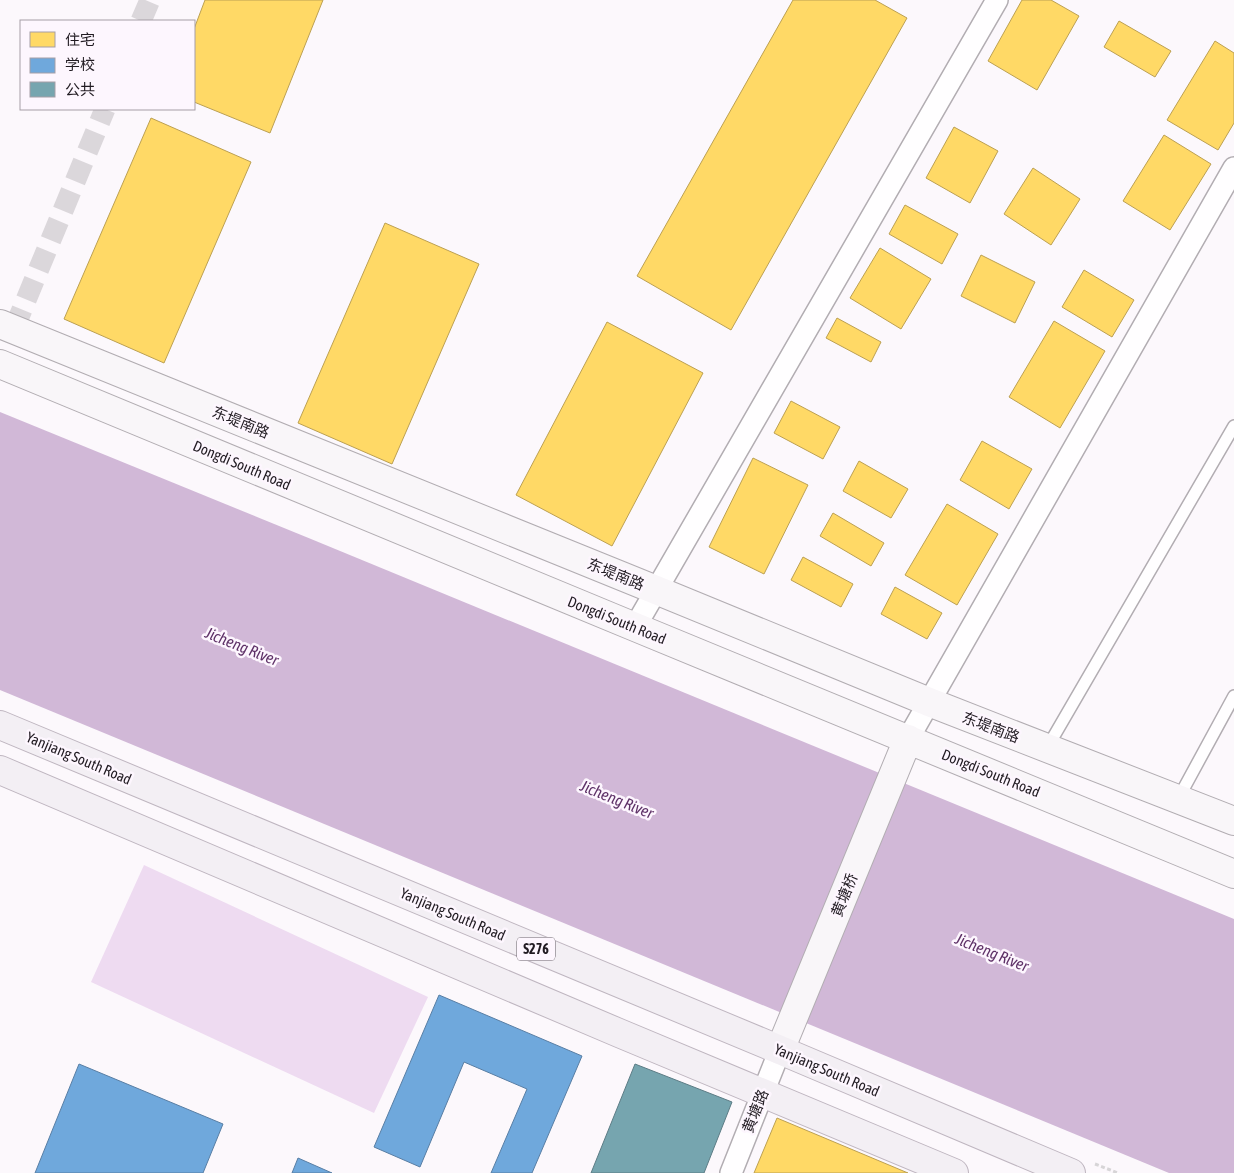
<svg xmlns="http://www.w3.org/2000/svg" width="1234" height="1173" viewBox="0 0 1234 1173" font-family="'Asap Condensed','Noto Sans SC',sans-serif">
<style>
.green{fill:#eedbf1}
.water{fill:#d1b8d7}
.homes{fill:#ffd966;stroke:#bca052}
.schools{fill:#6fa8dc;stroke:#587ea4}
.public{fill:#76a5af;stroke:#5c7c85}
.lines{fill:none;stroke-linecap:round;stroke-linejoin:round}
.minor-tunnel{stroke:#dbd7db;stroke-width:21;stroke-dasharray:21 11;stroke-linecap:butt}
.service-casing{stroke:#b2adb2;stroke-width:14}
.minor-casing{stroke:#b2adb2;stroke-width:24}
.secondary-casing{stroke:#b2adb2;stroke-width:30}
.primary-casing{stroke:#bfb6c0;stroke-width:30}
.path{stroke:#d7d5d7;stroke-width:3;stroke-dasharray:4 2.5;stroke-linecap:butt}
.service{stroke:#fffeff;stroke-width:11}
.minor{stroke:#fffeff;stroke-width:21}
.secondary{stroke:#f9f6f9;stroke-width:28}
.primary{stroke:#f3eff4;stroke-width:28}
.labels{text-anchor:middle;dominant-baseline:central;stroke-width:5;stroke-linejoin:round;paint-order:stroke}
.shield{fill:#fdf6fe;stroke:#635d64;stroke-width:1}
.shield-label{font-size:14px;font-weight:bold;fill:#211b22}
.street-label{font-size:15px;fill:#211b22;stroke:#fdf6fe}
.water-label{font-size:16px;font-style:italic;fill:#5f3268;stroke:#fdf6fe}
</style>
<rect width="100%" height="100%" fill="#fcf8fc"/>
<!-- green -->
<path class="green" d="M144,865L428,997L374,1113L91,982Z"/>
<!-- water -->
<path class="water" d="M0,412L311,539L1234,919V1173H1169L0,690Z"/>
<!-- homes -->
<path class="homes" d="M205,0H323L270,133L194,102V29Z
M793,0H875L907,18L731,330L637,276Z
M1022,0H1051L1079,16L1037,90L988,61Z
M1119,21L1171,51L1155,77L1104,47Z
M1215,41L1234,53V123L1218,150L1167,120Z
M151,118L251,162L164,363L64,319Z
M954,127L998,151L970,203L926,178Z
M1164,135L1211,164L1170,230L1123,201Z
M1033,168L1080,199L1051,245L1004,214Z
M905,205L958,234L942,264L889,234Z
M385,223L479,264L392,464L298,423Z
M880,248L931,279L901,329L850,298Z
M981,255L1035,282L1015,323L961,296Z
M1084,270L1134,300L1112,337L1062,307Z
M837,318L881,342L871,362L826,338Z
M1054,321L1105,351L1060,428L1009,397Z
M607,322L703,373L612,546L516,495Z
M791,401L840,427L823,459L774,433Z
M982,441L1032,469L1009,509L960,480Z
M753,458L808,485L764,574L709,547Z
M859,461L908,489L891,518L843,491Z
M947,504L998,534L957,605L905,575Z
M833,513L884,543L871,566L820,536Z
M803,557L853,584L841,607L791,580Z
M895,587L942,613L927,639L881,614Z
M777,1118L908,1173H754Z"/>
<!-- schools -->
<path class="schools" d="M439,995L582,1056L532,1173H491L527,1089L464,1062L420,1167L374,1147Z
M79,1064L223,1124L203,1173H35Z
M298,1158L332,1173H292Z"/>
<!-- public -->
<path class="public" d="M635,1064L732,1102L704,1173H591Z"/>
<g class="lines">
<!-- minor-tunnel -->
<path class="minor-tunnel" d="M141,21L150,0
M14,329L105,109"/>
<!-- service casing -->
<g class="service-casing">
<path id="service" d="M1047,748L1234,426
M1178,799L1234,696"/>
</g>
<!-- minor casing -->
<g class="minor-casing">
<path id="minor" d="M635,627L997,0
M908,739L1234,168
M731,1173L780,1050"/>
</g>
<!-- secondary casing -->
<g class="secondary-casing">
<path id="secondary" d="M0,324L656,590L929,702L1234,821
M0,364L635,627L1234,874
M780,1050L908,739"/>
</g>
<!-- primary casing -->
<g class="primary-casing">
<path id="primary" d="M0,725L780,1050L1071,1173
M0,770L619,1033L954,1173"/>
</g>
<!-- path -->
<path class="path" d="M1095,1164L1118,1173"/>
<!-- service -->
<use href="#service" class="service"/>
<!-- minor -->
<use href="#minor" class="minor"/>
<!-- secondary -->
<use href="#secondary" class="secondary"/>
<!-- primary -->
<use href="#primary" class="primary"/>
</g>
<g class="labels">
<!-- shield labels -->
<rect class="shield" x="517" y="937.5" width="38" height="23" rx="4"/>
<g class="shield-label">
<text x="536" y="949">S276</text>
</g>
<!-- street labels -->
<g class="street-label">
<text transform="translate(241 422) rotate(22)">东堤南路</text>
<text transform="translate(242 465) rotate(23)">Dongdi South Road</text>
<text transform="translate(616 574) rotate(22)">东堤南路</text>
<text transform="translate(617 620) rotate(22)">Dongdi South Road</text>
<text transform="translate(991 727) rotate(21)">东堤南路</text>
<text transform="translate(79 758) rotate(23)">Yanjiang South Road</text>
<text transform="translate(991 773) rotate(22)">Dongdi South Road</text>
<text transform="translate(844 895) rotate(-68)">黄塘桥</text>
<text transform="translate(453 914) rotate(23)">Yanjiang South Road</text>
<text transform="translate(827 1070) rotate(23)">Yanjiang South Road</text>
<text transform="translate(755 1111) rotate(-68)">黄塘路</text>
</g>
<!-- water labels -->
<g class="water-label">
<text transform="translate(242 646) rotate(22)">Jicheng River</text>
<text transform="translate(617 799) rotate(22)">Jicheng River</text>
<text transform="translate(992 952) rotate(22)">Jicheng River</text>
</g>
</g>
<!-- legend -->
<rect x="20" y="20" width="175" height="90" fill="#fdf6fe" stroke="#a59ea6"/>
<rect x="30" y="32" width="25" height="15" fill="#ffd966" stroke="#a59ea6"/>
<text x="65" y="45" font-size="15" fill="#211b22">住宅</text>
<rect x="30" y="58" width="25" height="15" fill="#6fa8dc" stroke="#a59ea6"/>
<text x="65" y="70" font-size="15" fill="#211b22">学校</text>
<rect x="30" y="82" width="25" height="15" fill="#76a5af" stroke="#a59ea6"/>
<text x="65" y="95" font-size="15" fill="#211b22">公共</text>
</svg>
